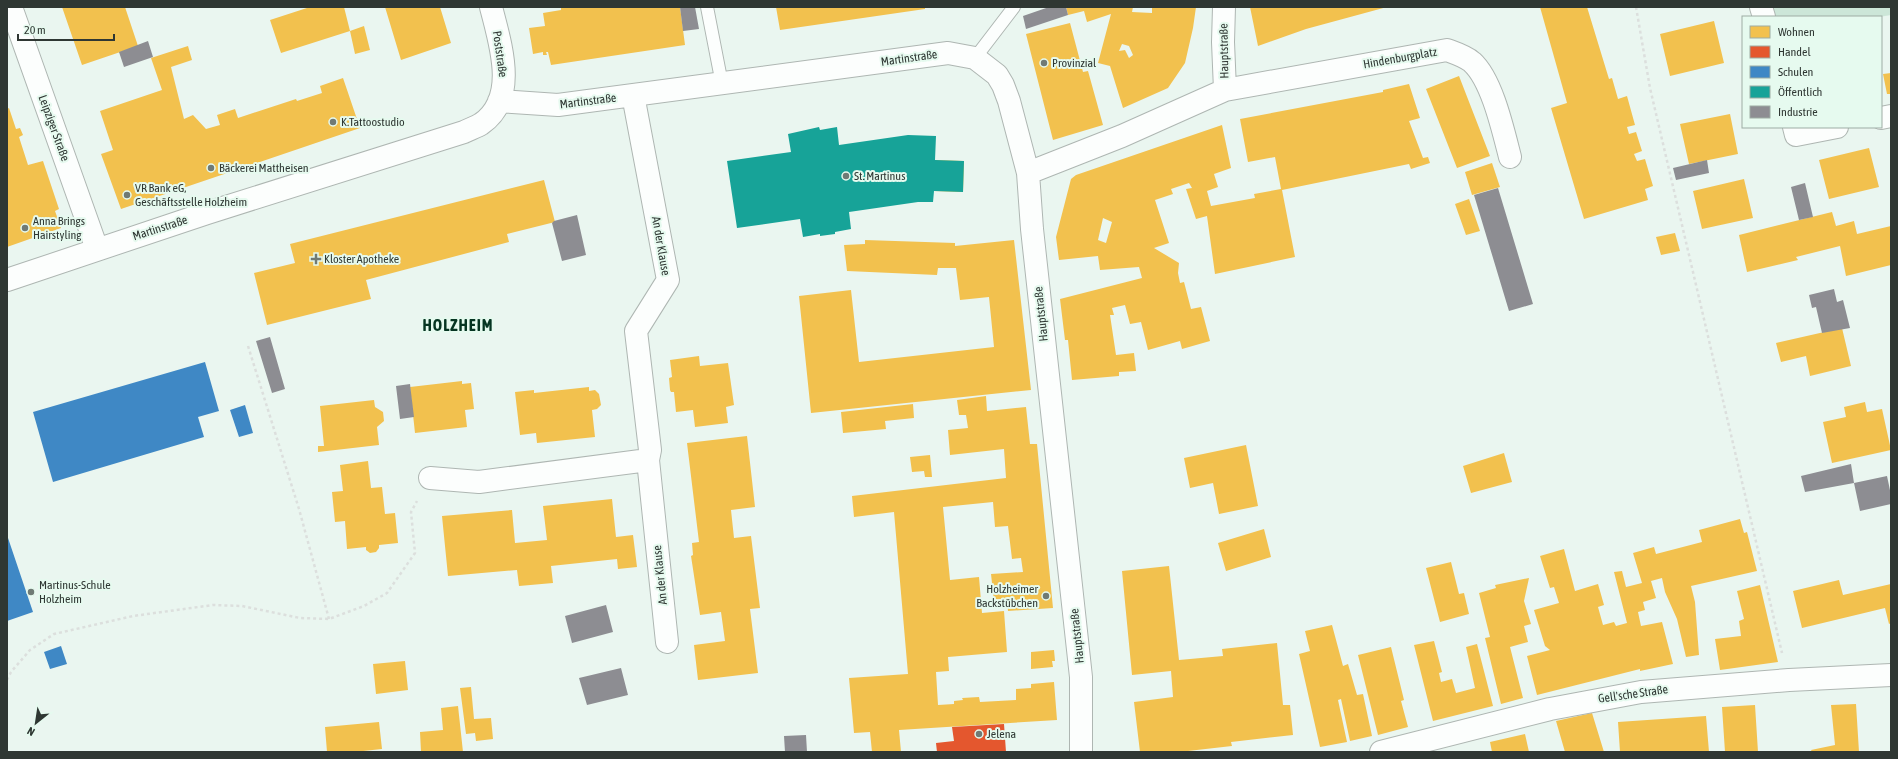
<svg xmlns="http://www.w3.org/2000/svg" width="1898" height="759" viewBox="0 0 1898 759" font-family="'Asap Condensed',sans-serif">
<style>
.green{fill:#cce6d8}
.homes{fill:#f2c14e;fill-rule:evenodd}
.shops{fill:#e4572e}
.schools{fill:#3f88c5}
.public{fill:#17a398}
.industry{fill:#8d8d92}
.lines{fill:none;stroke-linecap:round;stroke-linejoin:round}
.lane-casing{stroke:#aeb6b2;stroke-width:14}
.street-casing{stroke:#aeb6b2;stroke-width:24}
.path{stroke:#dcdfdd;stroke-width:2.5;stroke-dasharray:3 3;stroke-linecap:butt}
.lane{stroke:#fcfefd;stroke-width:12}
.street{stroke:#fcfefd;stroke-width:22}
.poi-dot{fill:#707a75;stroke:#e6faef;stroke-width:1.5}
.labels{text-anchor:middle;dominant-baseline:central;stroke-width:4;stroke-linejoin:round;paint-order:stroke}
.street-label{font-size:12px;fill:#2f3733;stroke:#e6faef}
.poi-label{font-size:12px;fill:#2f3733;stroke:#e6faef;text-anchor:start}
.district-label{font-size:16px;font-weight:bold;letter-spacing:1px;fill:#063522;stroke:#e6faef}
</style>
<rect width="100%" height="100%" fill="#eaf6f0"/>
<!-- green -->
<path class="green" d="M1771,7H1891V15L1879,17H1774Z"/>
<!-- homes -->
<path class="homes" d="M62,7H125L138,46L82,65Z
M310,7H344L350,31L281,53L270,20Z
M385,7H440L451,43L401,60Z
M561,7H680L685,45L551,65L548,52H546L547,55H543V52L533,54L529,28L545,26L543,13L561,10Z
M776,7H925V9L780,30Z
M1066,7H1133L1132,12L1152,13V7H1196L1193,28L1185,63L1168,88L1123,108L1110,66L1098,63L1111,14L1087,22L1084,11L1068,15ZM1122,44L1129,46L1133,55L1129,58L1125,50L1119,51Z
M1250,7H1387L1306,29L1258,46Z
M1540,7H1587L1609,79L1612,78L1618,99L1627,96L1635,125L1627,127L1629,134L1636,132L1642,151L1634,154L1637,161L1645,159L1653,186L1645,189L1648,200L1584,219L1551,108L1567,103Z
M1714,21L1724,63L1670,76L1660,34Z
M1070,23L1083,72L1088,71L1103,125L1053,140L1026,34Z
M364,26L370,50L355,54L350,31Z
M188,46L192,60L171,67L184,119L193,115L206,129L220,125L217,115L235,109L238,118L296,99L297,101L322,93L320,86L343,78L360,128L121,209L101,154L113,150L100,111L162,90L151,58Z
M1891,73V94H1887L1883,74Z
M1459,76L1490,156L1457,168L1426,89Z
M1409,84L1420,118L1409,121L1423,158L1428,157L1430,163L1411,169L1409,164L1282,190L1295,257L1215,274L1207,216L1196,219L1186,189L1192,188L1189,183L1171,189L1173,194L1155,200L1169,243L1154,248L1179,263L1178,273L1180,283L1184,282L1191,309L1201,307L1210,341L1182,349L1180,341L1148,350L1141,322L1130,324L1125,305L1112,308L1114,315H1110L1116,355L1134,353L1136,371L1119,372V376L1072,380L1068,340H1065L1060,299L1142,278L1139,267L1100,270L1098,256L1059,260L1056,237L1071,179L1076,175L1222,125L1231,168L1214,174L1218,187L1207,191L1211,206L1255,198L1254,194L1281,189L1275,157L1248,162L1240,119L1383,92V90ZM1103,218L1112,222L1106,243L1098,240Z
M9,108L16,129L20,128L23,135L19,137L28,165L43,161L59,209L55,211L61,228L7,247V109Z
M1730,114L1738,154L1689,164L1680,124Z
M1869,148L1879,187L1829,199L1819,160Z
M935,160L964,161L963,192L934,191Z
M1492,163L1500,187L1472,195L1465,172Z
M1744,179L1753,218L1702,229L1693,191Z
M544,180L555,222L507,234L509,242L366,280L371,299L267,325L254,273L295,263L290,244Z
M1469,199L1480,231L1466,235L1455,204Z
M1832,212L1836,226L1854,221L1857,234L1891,226V265L1846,276L1840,246L1796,257L1798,260L1747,272L1739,235Z
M1675,233L1680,251L1661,255L1656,237Z
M865,240L955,243V246L1014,240L1031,390L811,413L799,296L851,290L859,362L994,347L989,297L960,300L956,268H938L937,275L847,271L844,245L865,244Z
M1842,328L1851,366L1810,376L1806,356L1781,362L1776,343Z
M699,356L700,366L728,363L734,405L726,407L728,423L695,427L693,410L676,412L674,392H671L670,390L669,378L672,377L670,360Z
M462,381V384L471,383L474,409L465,410L467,427L415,433L410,387Z
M589,387V391L595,390L599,394L601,405L597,409L592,410L595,437L537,443L536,433L520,435L515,392L534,390V393Z
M986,396L987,411L1026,407L1030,444H1037L1053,608L1008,611L1007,600L994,601L991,574L1023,572L1021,558L1012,559L1008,526L995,527L993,502L943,507L950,580L979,577L982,613L1004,611L1007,652L948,657L949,671L936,672L938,705L954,704V701L963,700L962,698L979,697L980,702L1016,700V689L1031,688V684L1054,682L1057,720L899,730L901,752H872L870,732L854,733L849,678L908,674L894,512L854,517L852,496L1006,478L1004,449L950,455L948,430L968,428L966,415H959L957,400Z
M374,400L375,407L383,412L384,421L377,427L379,445L318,452V446H324L320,406Z
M1865,402L1867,412L1882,409L1891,450L1832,463L1823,422L1846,417L1844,407Z
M913,404L914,418L885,421L886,429L843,433L841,412Z
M747,436L755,507L731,510L734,538L751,536L760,608L750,609L758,673L698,680L694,645L725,641L721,612L700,615L691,556L693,555L692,543L699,542L687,443Z
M1246,445L1258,506L1219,514L1213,483L1190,488L1184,458Z
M1504,453L1512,482L1471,493L1463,466Z
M930,455L932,477H925L924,471L912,472L910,457Z
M368,461L371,488L382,487L385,514L395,513L398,543L379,545V548L376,552L370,553L366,550V547L347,549L345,521L335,522L332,492L343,491L340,465Z
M612,499L616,537L633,535L637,567L618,569L617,559L551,566L553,583L519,586L517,570L448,576L442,516L512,510L515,543L547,540L543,506Z
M1740,519L1744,533L1747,532L1757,571L1691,586L1695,602L1699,655L1686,657L1677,619L1665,592L1662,578L1651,581L1656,598L1643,602L1645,610L1638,612L1641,626L1662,622L1673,664L1640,671V669L1537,695L1527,656L1550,650L1545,646L1534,610L1559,603L1554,587L1550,588L1540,556L1564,549L1575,591L1598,584L1604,605L1598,607L1603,625L1614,622L1616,626L1627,623L1614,572L1622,571L1626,587L1642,583L1633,553L1654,547L1656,554L1702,542L1699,530Z
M1264,529L1271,557L1226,571L1218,543Z
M1451,562L1459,594L1464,593L1469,614L1440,622L1426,568Z
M1169,566L1179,660L1223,656L1222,649L1277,643L1283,705H1290L1293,735L1231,742L1232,746L1188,751V752H1140L1134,702L1173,697L1171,671L1132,675L1122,571Z
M1529,578L1524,601L1531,624L1524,626L1528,642L1510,647L1523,698L1501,704L1485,638L1490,637L1479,593L1496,588L1495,585Z
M1839,580L1843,595L1891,584V623L1889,624L1885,608L1802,628L1793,591Z
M1760,585L1778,662L1720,670L1715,639L1741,636L1739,621L1744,619L1737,591Z
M1332,625L1343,666L1348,664L1357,695L1363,694L1372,736L1350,741L1341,699L1338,700L1347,742L1320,747L1299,654L1310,651L1305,631Z
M1434,641L1442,672L1439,673L1441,682L1452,679L1456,693L1475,688L1466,647L1477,644L1493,706L1433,721L1414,645Z
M1391,647L1404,700L1401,701L1408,727L1378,735L1358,655Z
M1054,650L1055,661H1052L1053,667L1031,669V652Z
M405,661L408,690L376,694L373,664Z
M471,687L474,719L491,718L493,739L476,741L475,733L466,734L460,688Z
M1856,704L1859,752H1812L1811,750L1835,745L1831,705Z
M1755,705L1758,752H1725L1722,707Z
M458,706L463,752H421L420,732L443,730L441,708Z
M1592,713L1604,752H1565L1556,721Z
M1706,716L1709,752H1620L1618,722Z
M379,722L382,749L354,752H327L325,727Z
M1525,734L1529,752H1492L1490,742Z"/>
<!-- shops -->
<path class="shops" d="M1004,724L1006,752H937L936,743L954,741L952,727Z"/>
<!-- schools -->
<path class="schools" d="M205,362L219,411L198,417L204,437L53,482L33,412Z
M245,405L253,433L239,437L230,410Z
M7,535L33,612L7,621Z
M61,646L67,664L50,669L44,652Z"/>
<!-- public -->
<path class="public" d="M819,127L820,130L837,127L839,145L908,135L936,136L935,160L964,161L963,192L934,191L933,202H918L849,212L851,229L835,232V234L820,236V234L803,237L800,219L737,228L727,161L791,152L788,134Z"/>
<!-- industry -->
<path class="industry" d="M680,7H695L699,29L683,31Z
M1049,7H1066L1068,15L1026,29L1023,16Z
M148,41L153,57L124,67L119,52Z
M1707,160L1709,173L1676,180L1673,168Z
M1805,183L1813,217L1799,220L1791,187Z
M1498,188L1533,304L1509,311L1474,195Z
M577,215L586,255L562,261L552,223L554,221Z
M1834,289L1837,302L1843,300L1850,328L1822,333L1816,307L1812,308L1809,295Z
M270,337L285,389L272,393L256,341Z
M410,384L414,417L400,419L396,386Z
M1851,464L1854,483L1887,476L1891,495V504L1860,511L1854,483L1805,492L1801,476Z
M606,605L613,632L572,643L565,616Z
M621,668L628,695L587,705L579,678Z
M806,735L807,752H785L784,736Z"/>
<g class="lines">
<!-- lane casing -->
<g class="lane-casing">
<path id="lane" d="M707,7L722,84
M975,58L1014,7"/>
</g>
<!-- street casing -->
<g class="street-casing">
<path id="street" d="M11,7L97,249
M1224,7L1223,42L1225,90
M1761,7L1764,17
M633,95L668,280L636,331L650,450L648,460L667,642
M499,101L558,105L948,53L975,58L997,75L1003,85L1009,101L1028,173L1032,229L1081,677V752
M1881,118L1891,116
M1794,127L1796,135L1837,127
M1028,173L1122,136L1225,90L1447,50C1455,53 1465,56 1472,62C1492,80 1503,130 1510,157
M7,280L207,213L464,132C470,129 476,127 481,124C519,98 500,43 491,7
M430,478L479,482L648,460
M1381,752L1550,709L1641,692L1789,680L1891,675"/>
</g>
<!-- path -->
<path class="path" d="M1636,7L1650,88L1782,653
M248,346L299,509L329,619
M7,680L11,672L30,650L54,634L133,616L213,605L242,606L300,618L329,619L364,606L387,593L415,553L411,512L417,501"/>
<!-- lane -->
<use href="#lane" class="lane"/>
<!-- street -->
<use href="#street" class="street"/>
</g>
<!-- markers -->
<g class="poi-dot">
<circle cx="1044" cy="63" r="4"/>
<circle cx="333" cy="122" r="4"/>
<circle cx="211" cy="168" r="4"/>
<circle cx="846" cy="176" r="4"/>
<circle cx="127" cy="195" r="4"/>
<circle cx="25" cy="228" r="4"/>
<path d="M314 253h4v4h4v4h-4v4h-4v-4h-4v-4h4z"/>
<circle cx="31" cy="592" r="4"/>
<circle cx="1046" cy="596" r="4"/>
<circle cx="979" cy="734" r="4"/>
</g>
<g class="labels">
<!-- street labels -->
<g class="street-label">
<text transform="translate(1224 51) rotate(-91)">Hauptstraße</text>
<text transform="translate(500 54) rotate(82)">Poststraße</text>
<text transform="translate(909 58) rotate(-8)">Martinstraße</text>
<text transform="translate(1400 58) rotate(-10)">Hindenburgplatz</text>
<text transform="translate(588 101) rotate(-7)">Martinstraße</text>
<text transform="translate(54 128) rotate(70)">Leipziger Straße</text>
<text transform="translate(160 228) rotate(-18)">Martinstraße</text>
<text transform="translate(661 246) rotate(80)">An der Klause</text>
<text transform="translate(1041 314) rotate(-96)">Hauptstraße</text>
<text transform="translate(660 575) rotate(-96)">An der Klause</text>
<text transform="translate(1077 636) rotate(-96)">Hauptstraße</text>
<text transform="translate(1633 694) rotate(-8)">Gell'sche Straße</text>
</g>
<!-- poi labels -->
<g class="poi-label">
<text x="1052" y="63">Provinzial</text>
<text x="341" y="122">K.Tattoostudio</text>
<text x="219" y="168">Bäckerei Mattheisen</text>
<text x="854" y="176">St. Martinus</text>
<text x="135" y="188">VR Bank eG,<tspan x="135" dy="14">Geschäftsstelle Holzheim</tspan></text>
<text x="33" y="221">Anna Brings<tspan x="33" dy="14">Hairstyling</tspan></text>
<text x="324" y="259">Kloster Apotheke</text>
<text x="39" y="585">Martinus-Schule<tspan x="39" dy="14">Holzheim</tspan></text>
<text x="1038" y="589" text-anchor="end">Holzheimer<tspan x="1038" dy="14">Backstübchen</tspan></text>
<text x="987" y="734">Jelena</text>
</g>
<!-- district labels -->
<g class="district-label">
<text x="458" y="325">HOLZHEIM</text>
</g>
</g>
<!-- border -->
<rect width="1898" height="759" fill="none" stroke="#2f3733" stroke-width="16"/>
<!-- legend -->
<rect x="1742" y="16" width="140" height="112" fill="#e6faef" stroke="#9daca4"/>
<rect x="1750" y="26" width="20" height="12" fill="#f2c14e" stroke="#9daca4"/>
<text x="1778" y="36" font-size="12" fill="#2f3733">Wohnen</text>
<rect x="1750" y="46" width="20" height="12" fill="#e4572e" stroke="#9daca4"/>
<text x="1778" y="56" font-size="12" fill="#2f3733">Handel</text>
<rect x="1750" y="66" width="20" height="12" fill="#3f88c5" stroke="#9daca4"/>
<text x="1778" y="76" font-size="12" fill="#2f3733">Schulen</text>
<rect x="1750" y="86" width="20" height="12" fill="#17a398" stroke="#9daca4"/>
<text x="1778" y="96" font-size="12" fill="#2f3733">Öffentlich</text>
<rect x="1750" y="106" width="20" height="12" fill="#8d8d92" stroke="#9daca4"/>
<text x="1778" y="116" font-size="12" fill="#2f3733">Industrie</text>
<!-- north arrow -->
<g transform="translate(36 723) rotate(210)" stroke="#e6faef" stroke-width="3" paint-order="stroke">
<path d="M0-3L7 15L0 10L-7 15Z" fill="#2f3733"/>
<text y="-6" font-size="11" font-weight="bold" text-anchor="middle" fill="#2f3733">N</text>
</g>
<!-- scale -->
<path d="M18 34v6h96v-6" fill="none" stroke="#2f3733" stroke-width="2"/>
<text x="24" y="34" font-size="12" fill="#2f3733" stroke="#e6faef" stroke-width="3" paint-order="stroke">20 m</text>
</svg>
